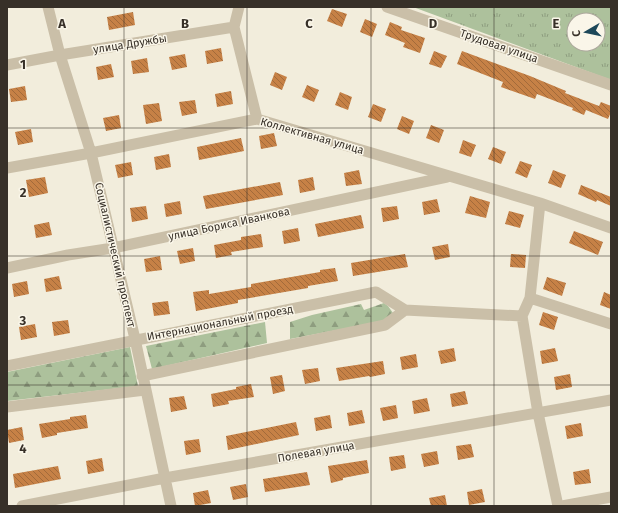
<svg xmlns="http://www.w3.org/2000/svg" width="618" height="513" viewBox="0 0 618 513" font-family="'Fira Sans',sans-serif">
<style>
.grass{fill:url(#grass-tufts);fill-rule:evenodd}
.forest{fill:url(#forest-firs)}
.building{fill:url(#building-back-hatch)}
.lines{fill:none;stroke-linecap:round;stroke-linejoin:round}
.minor{stroke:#cabfa8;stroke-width:11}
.grid{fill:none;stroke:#373028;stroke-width:1;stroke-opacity:0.55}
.labels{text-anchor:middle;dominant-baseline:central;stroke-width:3;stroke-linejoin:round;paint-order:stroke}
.street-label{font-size:11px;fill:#373028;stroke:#faf6e9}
.grid-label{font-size:13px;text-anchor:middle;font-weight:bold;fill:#373028;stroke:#faf6e9;stroke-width:3;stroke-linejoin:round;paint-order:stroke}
</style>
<defs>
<pattern id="grass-tufts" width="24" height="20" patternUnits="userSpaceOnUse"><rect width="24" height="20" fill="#adc19c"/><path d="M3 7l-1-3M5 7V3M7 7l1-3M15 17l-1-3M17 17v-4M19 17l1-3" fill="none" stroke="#8e9d7f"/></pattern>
<pattern id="forest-firs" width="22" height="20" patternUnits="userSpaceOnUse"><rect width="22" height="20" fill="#adc19c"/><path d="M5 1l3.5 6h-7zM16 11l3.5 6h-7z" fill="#8e9d7f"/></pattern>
<pattern id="building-back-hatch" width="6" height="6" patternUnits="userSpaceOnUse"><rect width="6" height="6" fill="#c68146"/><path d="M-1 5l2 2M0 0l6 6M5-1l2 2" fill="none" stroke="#a26a3a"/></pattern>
</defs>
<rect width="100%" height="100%" fill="#f2eddc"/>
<!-- grass -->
<path class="grass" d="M413,7H611V80ZM574,20H598V44H574Z"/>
<!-- forest -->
<path class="forest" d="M384,303L388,306L393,313L384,321L290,339V322L312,315L361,304L364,310Z
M265,322L267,343L152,369L146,346Z
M130,347L138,386L7,401V372Z"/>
<!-- building -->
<path class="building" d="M332,9L347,14L342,27L327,21Z
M133,12L135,25L109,30L107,17Z
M365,19L377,24L372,37L360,32Z
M390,22L402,27L401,30L425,38L420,53L403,47L405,43L385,35Z
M221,48L223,61L207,64L205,51Z
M434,51L447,56L441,68L429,64Z
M462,51L530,76L566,91L565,93L599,106L601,102L611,106V112L608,119L586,110L584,115L572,110L573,108L537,94L535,99L501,87L503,82L457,64Z
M185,54L187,67L172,70L169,57Z
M147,58L149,72L133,74L131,61Z
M111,64L114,77L98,80L96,67Z
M275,72L287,77L282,90L270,85Z
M307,85L319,90L314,102L302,97Z
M25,86L27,100L11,102L9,89Z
M231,91L233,104L217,107L215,94Z
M340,92L352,97L348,110L335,105Z
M195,100L197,113L182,116L179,102Z
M159,103L162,121L146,124L143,105Z
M373,104L386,109L381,122L368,117Z
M119,115L121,128L106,131L103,118Z
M402,116L414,121L409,134L397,129Z
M431,125L444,130L439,143L426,138Z
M31,129L33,142L18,145L15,132Z
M274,133L277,146L261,149L259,136Z
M241,138L244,151L199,160L197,147Z
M463,140L476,145L471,157L459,153Z
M493,147L506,152L501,164L488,159Z
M169,154L171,167L156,170L154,157Z
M520,161L532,165L527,178L515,173Z
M131,162L133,175L118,178L115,165Z
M359,170L362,184L346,186L344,173Z
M553,170L566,175L561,188L548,183Z
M45,177L48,193L29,197L26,180Z
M313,177L315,190L300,193L298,180Z
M280,182L283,195L206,209L203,196Z
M581,185L611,197V206L597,200L596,202L578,194Z
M470,196L490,202L486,218L465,213Z
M437,199L440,212L424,215L422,202Z
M180,201L182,214L166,217L164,204Z
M146,206L148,219L132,222L130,208Z
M397,206L399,219L383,222L381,208Z
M509,211L524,215L520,228L505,224Z
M361,215L364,228L318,237L315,224Z
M49,222L52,235L36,238L34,225Z
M298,228L300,241L284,244L282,231Z
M574,231L603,242L598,255L569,243Z
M261,234L263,247L231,252L232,255L216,258L214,245L241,240V237Z
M448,244L450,257L435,260L432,247Z
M193,248L195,261L180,264L177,251Z
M405,254L408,267L353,276L351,263Z
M511,254L526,255L525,268L510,267Z
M160,256L162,270L146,272L144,259Z
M335,268L338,281L308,286V288L238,300V303L196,311L193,292L209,290V294L251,287V284L320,272V270Z
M59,276L62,289L46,292L44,279Z
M547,277L566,283L562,296L543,289Z
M27,281L29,294L14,297L12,284Z
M604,292L611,295V309L600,305Z
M168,301L170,314L154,316L152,303Z
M543,312L558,317L554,330L539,325Z
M68,320L70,333L54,336L52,322Z
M35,324L37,337L21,340L19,327Z
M454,348L456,361L441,364L438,351Z
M555,348L558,361L542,364L540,351Z
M416,354L418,367L402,370L400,357Z
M383,361L385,374L370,377L369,376L339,381L336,368Z
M318,368L320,381L305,384L302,370Z
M570,374L572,387L556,390L554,377Z
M282,375L285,391L273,394L270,377Z
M251,384L254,397L228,401L229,404L213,407L211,394L236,389V387Z
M465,391L468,404L452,407L450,394Z
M184,396L187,409L171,412L169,398Z
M427,398L430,411L414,414L412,401Z
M396,405L398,418L383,421L380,408Z
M362,410L365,423L349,426L347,413Z
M86,415L88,428L57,433V435L42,438L39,424L70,419V417Z
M330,415L332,428L316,431L314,418Z
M296,422L299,435L228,450L226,436Z
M581,423L583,436L567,439L565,426Z
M22,427L24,440L9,443L7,430Z
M199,439L201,452L186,455L184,441Z
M471,444L474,457L458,460L456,446Z
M437,451L439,464L424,467L421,454Z
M404,455L406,468L391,471L389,457Z
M102,458L104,471L88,474L86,461Z
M367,460L369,473L343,478V480L331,483L328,466Z
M58,466L61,479L15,488L13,474Z
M589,469L591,483L575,485L573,472Z
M307,472L310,485L265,492L263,479Z
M246,484L248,497L233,500L230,487Z
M482,489L485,502L469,505L467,492Z
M208,490L211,503L195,506L193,493Z
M445,495L447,506H431L429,498Z"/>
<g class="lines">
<!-- minor -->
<path class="minor" d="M48,7L60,55L91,153L135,339L171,506
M387,7L611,85
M234,27L257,119
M7,65L60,55L234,27L239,7
M7,168L91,153L257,119L540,203L611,228
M7,268L68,255L113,248L447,177
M530,298L540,203
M522,316L538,413L558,506
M7,366L376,292L405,310
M142,376L385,325L405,310L522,316L530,298L611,324
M7,407L145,390
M22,506L165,478L611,400
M562,506L611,497"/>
</g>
<!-- grid -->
<path class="grid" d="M124,7V506M247,7V506M371,7V506M494,7V506M7,128H611M7,256H611M7,385H611"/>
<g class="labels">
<!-- street labels -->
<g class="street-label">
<text transform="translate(130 44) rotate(-9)">улица Дружбы</text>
<text transform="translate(499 46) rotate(19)">Трудовая улица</text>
<text transform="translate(312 136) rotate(16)">Коллективная улица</text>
<text transform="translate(229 224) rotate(-12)">улица Бориса Иванкова</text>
<text transform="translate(115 255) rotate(77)">Социалистический проспект</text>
<text transform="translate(220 323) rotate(-11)">Интернациональный проезд</text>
<text transform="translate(316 452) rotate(-10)">Полевая улица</text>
</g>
</g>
<g class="grid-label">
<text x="62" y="28">A</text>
<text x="185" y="28">B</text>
<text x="309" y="28">C</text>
<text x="433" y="28">D</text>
<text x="556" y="28">E</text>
<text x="23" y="69">1</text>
<text x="23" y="197">2</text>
<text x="23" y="325">3</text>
<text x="23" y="453">4</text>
</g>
<!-- border -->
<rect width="618" height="513" fill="none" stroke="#373028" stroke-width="16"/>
<!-- north arrow -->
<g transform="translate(586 32) rotate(261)"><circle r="19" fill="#faf6e9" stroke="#aca79c"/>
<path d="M0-3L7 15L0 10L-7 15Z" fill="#1d4859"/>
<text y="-6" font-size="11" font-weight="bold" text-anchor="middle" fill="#373028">С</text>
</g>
</svg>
